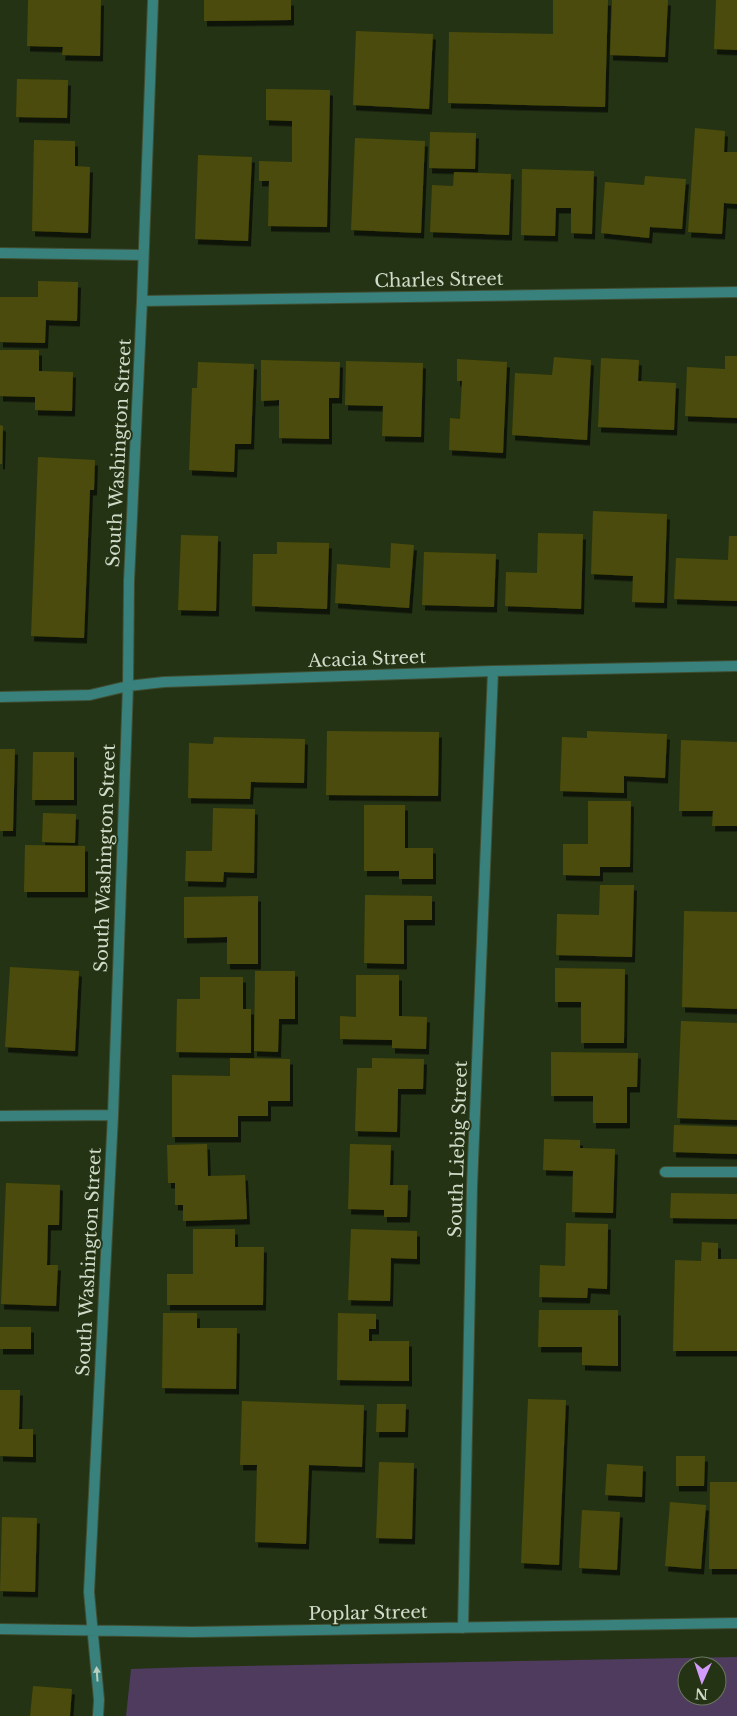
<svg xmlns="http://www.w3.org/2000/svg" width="737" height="1716" viewBox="0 0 737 1716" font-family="'Libre Baskerville',serif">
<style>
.green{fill:#4e3b5e;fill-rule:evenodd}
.building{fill:#4b4b09;filter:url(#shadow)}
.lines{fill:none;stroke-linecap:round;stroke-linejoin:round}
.lane-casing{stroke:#414e32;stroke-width:12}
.street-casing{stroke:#414e32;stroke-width:12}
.lane{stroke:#38817d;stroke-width:10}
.street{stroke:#38817d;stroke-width:10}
.oneway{fill:#bacebe}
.labels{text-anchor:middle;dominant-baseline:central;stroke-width:4;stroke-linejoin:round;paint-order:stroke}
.street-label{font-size:18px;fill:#d1dbc9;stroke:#253315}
</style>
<defs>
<filter id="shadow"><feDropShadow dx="3" dy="5.5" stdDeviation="0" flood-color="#0009"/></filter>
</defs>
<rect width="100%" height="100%" fill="#253315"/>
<!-- green -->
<path class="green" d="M737,1657V1716H126L131,1669L190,1667ZM687,1666H717V1696H687Z"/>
<!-- building -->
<path class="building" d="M28,0H101L100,56L62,55L63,47L27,46Z
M204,0H291V20L204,21Z
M553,0H608L605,107L448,103L449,32L553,34Z
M612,0H668L665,57L610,55Z
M716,0H737V50L714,49Z
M356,31L433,34L429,109L353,105Z
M17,79L68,80L67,118L16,117Z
M266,89L330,90L327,227L268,226L269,181H259V161L292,162V121L266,120Z
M695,128L725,131L724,152H737V204L724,203L722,234L688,232Z
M430,132L476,133L475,169L429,168Z
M355,138L425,141L421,233L351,230Z
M34,140L75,141V166L90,167L88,233L32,231Z
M198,155L252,157L248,241L195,239Z
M522,169L594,171L592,234L571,233V208H556L555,236L521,235Z
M454,172L511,174L509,235L430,232L432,185L453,186Z
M645,176L686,179L682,229L650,227L649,238L601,233L605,182L644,185Z
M38,281L78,282L77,321L46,320L45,343L0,342V297H38Z
M0,350H39V371L73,372L72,411L35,410V397L0,396Z
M725,356H737V418L685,416L687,367L725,369Z
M554,357L591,360L587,440L512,435L515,373L552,375Z
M601,358L639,360L638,381L676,383L674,430L598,427Z
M457,359L507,362L503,453L449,450L450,418L460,419L462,381H457Z
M261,360L340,362L339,398H329V439L279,438V400L261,401Z
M346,361L423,363L421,437L382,436L383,406L345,405Z
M198,362L254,364L251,444H235L234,472L189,470L192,388H197Z
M0,425L3,426L2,464H0Z
M38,457L95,460L94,490H90L84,638L31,636Z
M593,511L667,514L664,603L632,602L633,576L591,574Z
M538,533L583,534L581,609L505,606L506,572L537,573Z
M181,535L218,536L216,611L178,610Z
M729,536H737V601L674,599L676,558L728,560Z
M277,542L329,543L327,609L252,606L253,554H277Z
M391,543L414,545L409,608L335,603L337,564L390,568Z
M424,552L496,554L494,607L422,605Z
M327,731L439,732L438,796L326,795Z
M587,731L667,734L665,778L624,776V793L560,791L562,737L587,738Z
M214,737L305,739L304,783L251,782L250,799L188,798L189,743L213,744Z
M681,740L737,742V826H712L713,811H679Z
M0,749H15L13,831H0Z
M33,752H74V800H32Z
M588,801H631L630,867H600V876L563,875V844H588Z
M364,805H405V848H433V879H399V871H364Z
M213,808L255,809L254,873L224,872L223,882L185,881L186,851H212Z
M43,813L76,814L75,843L42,842Z
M25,845L85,846V892H24Z
M600,885H634L632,957L556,955L557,914L599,915Z
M365,895L432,896V920H404V964L364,963Z
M258,896V964H227V937L184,938V897Z
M684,911L737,912V1009L682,1007Z
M10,967L79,971L75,1051L5,1047Z
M555,968L625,969L624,1043H581V1002H555Z
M255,971H295V1019H279L278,1052L254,1051Z
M356,975H399V1016L427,1017L426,1049L392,1048V1040L340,1039V1016L356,1017Z
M200,977H243V1009H251V1053L176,1052L177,999H200Z
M681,1021L737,1023V1120L677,1118Z
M551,1052L638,1053L637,1087H627V1123H593V1096H551Z
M230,1058L290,1059V1101H268V1116H238V1137H172V1075L230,1076Z
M372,1058L424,1059L423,1089H398L397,1132L355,1131L357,1068H372Z
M674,1125L737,1127V1154L673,1152Z
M544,1139L580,1140V1148L615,1149L613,1213L572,1212L573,1171L543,1170Z
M207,1144L208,1176L245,1175L247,1219L183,1221V1205H175V1183H168L167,1145Z
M350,1144L391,1145L390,1185H408L407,1217H384V1210L348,1209Z
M6,1183L60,1185L59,1225H48L47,1265H58L56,1306L1,1304Z
M671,1193L737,1194V1219L670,1218Z
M566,1223L608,1224L607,1289L588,1288L587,1298L539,1297L540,1265L565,1266Z
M193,1229H235V1247H264L263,1305H167V1274H193Z
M351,1229L417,1231V1259L391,1258L390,1301L348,1300Z
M702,1242L718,1243V1259H737V1351H673L675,1260L701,1261Z
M539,1310H618V1366L582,1365V1347H538Z
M163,1313H197V1328H237L236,1389L162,1388Z
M338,1313L376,1314V1329H369V1341H409V1381L337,1380Z
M0,1327H31V1349H0Z
M0,1390H20L19,1429H33V1457L0,1456Z
M528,1399L566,1400L559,1565L521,1563Z
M242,1401L364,1405L362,1467L309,1465L306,1544L255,1542L257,1465H240Z
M377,1404H406L405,1432H376Z
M676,1456H705L704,1486H676Z
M379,1462L414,1463L412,1539L376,1538Z
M607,1464L643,1466L642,1497L605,1495Z
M710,1482H737V1569H709Z
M670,1502L706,1505L701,1569L665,1566Z
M582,1510L620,1512L617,1570L579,1568Z
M2,1517L37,1518L35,1592L0,1591Z
M33,1686L72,1689L70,1716H30Z"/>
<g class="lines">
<!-- lane casing -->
<g class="lane-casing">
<path id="lane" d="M0,253L143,255"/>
</g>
<!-- street casing -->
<g class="street-casing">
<path id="street" d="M142,301L737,292
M0,697L90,695L128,686L164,682L493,671L737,666
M0,1116L113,1115
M665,1172H737
M463,1628L472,1186L493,671
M0,1629L192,1632L737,1623
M98,1716L99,1700L89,1592L113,1115L128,686L129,581L142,301L153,0"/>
</g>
<!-- lane -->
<use href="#lane" class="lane"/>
<!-- street -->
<use href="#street" class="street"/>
</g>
<!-- one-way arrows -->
<defs><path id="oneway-solid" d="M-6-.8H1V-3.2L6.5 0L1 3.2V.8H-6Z" transform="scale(1.25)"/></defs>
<use class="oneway" href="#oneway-solid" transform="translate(97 1674) rotate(-94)"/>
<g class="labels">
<!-- street labels -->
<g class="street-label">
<text transform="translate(439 280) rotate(-1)">Charles Street</text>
<text transform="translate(119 453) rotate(-87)">South Washington Street</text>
<text transform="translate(367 659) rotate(-2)">Acacia Street</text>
<text transform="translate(105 858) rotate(-88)">South Washington Street</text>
<text transform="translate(458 1149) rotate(-88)">South Liebig Street</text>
<text transform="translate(89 1262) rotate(-87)">South Washington Street</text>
<text transform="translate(368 1613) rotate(-1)">Poplar Street</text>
</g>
</g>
<!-- north arrow -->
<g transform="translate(702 1681) rotate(183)"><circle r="24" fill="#253315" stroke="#6a765d"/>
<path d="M0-4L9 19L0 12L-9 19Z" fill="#d39cfc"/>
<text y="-8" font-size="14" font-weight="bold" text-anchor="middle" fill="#d1dbc9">N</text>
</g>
</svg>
